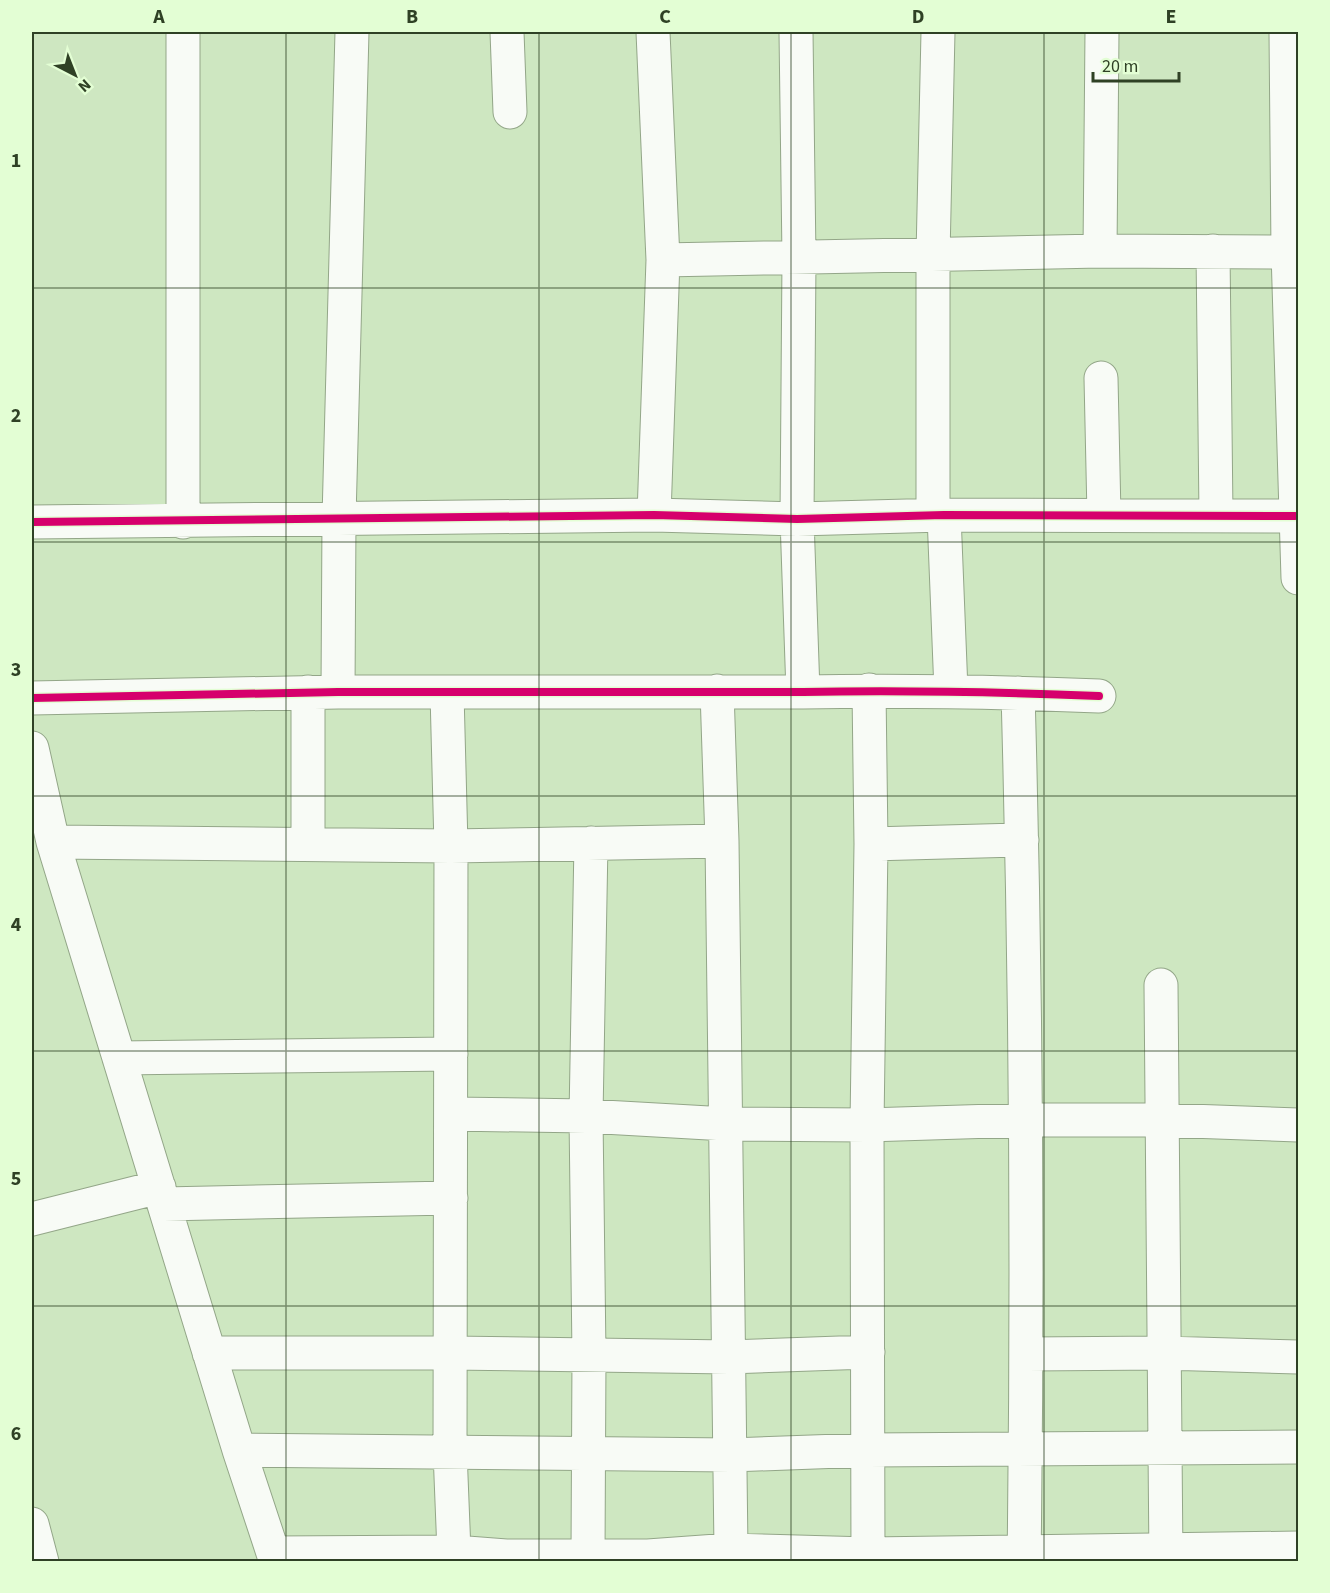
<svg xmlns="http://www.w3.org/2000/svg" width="1330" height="1593" viewBox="0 0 1330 1593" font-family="'Source Sans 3',sans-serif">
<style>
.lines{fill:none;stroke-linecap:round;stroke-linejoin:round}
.minor-casing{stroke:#93a688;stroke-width:35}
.minor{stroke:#f8fbf6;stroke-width:33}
.cycleway-casing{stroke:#e3fed4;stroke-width:11}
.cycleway{stroke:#d6006c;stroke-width:8}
.grid{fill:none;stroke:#2f4125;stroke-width:1.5;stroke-opacity:0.55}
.neatline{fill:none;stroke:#2f4125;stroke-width:2}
.grid-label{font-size:20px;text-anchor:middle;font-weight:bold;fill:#2f4125}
</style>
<rect width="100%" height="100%" fill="#cee7c1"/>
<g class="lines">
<!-- minor casing -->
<g class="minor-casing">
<path id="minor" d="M183,32V522
M507,32L510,112
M653,32L663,260
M796,32L799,258L797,519L803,692
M1286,32L1288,252L1298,578
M1100,251L1288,252
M1213,251L1216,515
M1101,378L1104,515
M654,515L663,260L1100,251L1102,32
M933,515V255L938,32
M944,515L951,691
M32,522L654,515L797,519L944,515L1295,516
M717,691L722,841L731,1550
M308,692V844
M338,692L339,518L352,32
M447,693L451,846L450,1451L454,1552
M1018,693C1026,982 1028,1272 1024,1562
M32,698L338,692H803C902,690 1000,692 1099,696
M32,748L53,842L239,1450L276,1562
M53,842L451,846L722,841
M871,844L1022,840
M1161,985L1166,1562
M119,1058L451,1054
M451,1114L586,1116L726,1124L867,1125L1024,1120H1162L1298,1125
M164,1204L451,1198
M32,1219L159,1187
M209,1353H450L729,1357L868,1352
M1027,1354L1164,1353L1298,1357
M239,1450L731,1455L868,1450L1298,1447
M32,1524L42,1562
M273,1553L454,1552L506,1556H648L731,1550L868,1554L1298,1548
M588,1556L589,1355L586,1116L591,843
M868,1562L867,1125L871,844L869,690"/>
</g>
<!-- minor -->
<use href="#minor" class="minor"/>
<!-- cycleway casing -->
<g class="cycleway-casing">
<path id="cycleway" d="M32,522L654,515L797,519L944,515L1295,516
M32,698L338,692H803C902,690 1000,692 1099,696"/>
</g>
<!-- cycleway -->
<use href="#cycleway" class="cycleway"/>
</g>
<!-- grid -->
<path class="grid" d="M286,32V1562M539,32V1562M791,32V1562M1044,32V1562M32,288H1298M32,542H1298M32,796H1298M32,1051H1298M32,1306H1298"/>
<!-- border -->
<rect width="1330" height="1593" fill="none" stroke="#e3fed4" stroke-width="66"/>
<!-- north arrow -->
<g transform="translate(75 75) rotate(138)" stroke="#e3fed4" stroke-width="4.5" paint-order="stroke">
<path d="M0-4.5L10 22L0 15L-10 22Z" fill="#2f4125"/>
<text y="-9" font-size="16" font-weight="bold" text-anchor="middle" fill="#2f4125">N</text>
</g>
<!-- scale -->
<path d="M1093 72v9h86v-9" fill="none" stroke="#2f4125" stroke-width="3"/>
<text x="1102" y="72" font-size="18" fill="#2f4125" stroke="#e3fed4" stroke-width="4.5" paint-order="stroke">20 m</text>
<rect x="33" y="33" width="1264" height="1527" class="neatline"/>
<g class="grid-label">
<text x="159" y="23">A</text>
<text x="412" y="23">B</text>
<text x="665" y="23">C</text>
<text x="918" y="23">D</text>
<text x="1171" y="23">E</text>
<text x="16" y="167">1</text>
<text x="16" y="422">2</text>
<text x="16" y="676">3</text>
<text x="16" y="931">4</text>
<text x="16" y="1185">5</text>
<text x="16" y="1440">6</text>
</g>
</svg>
